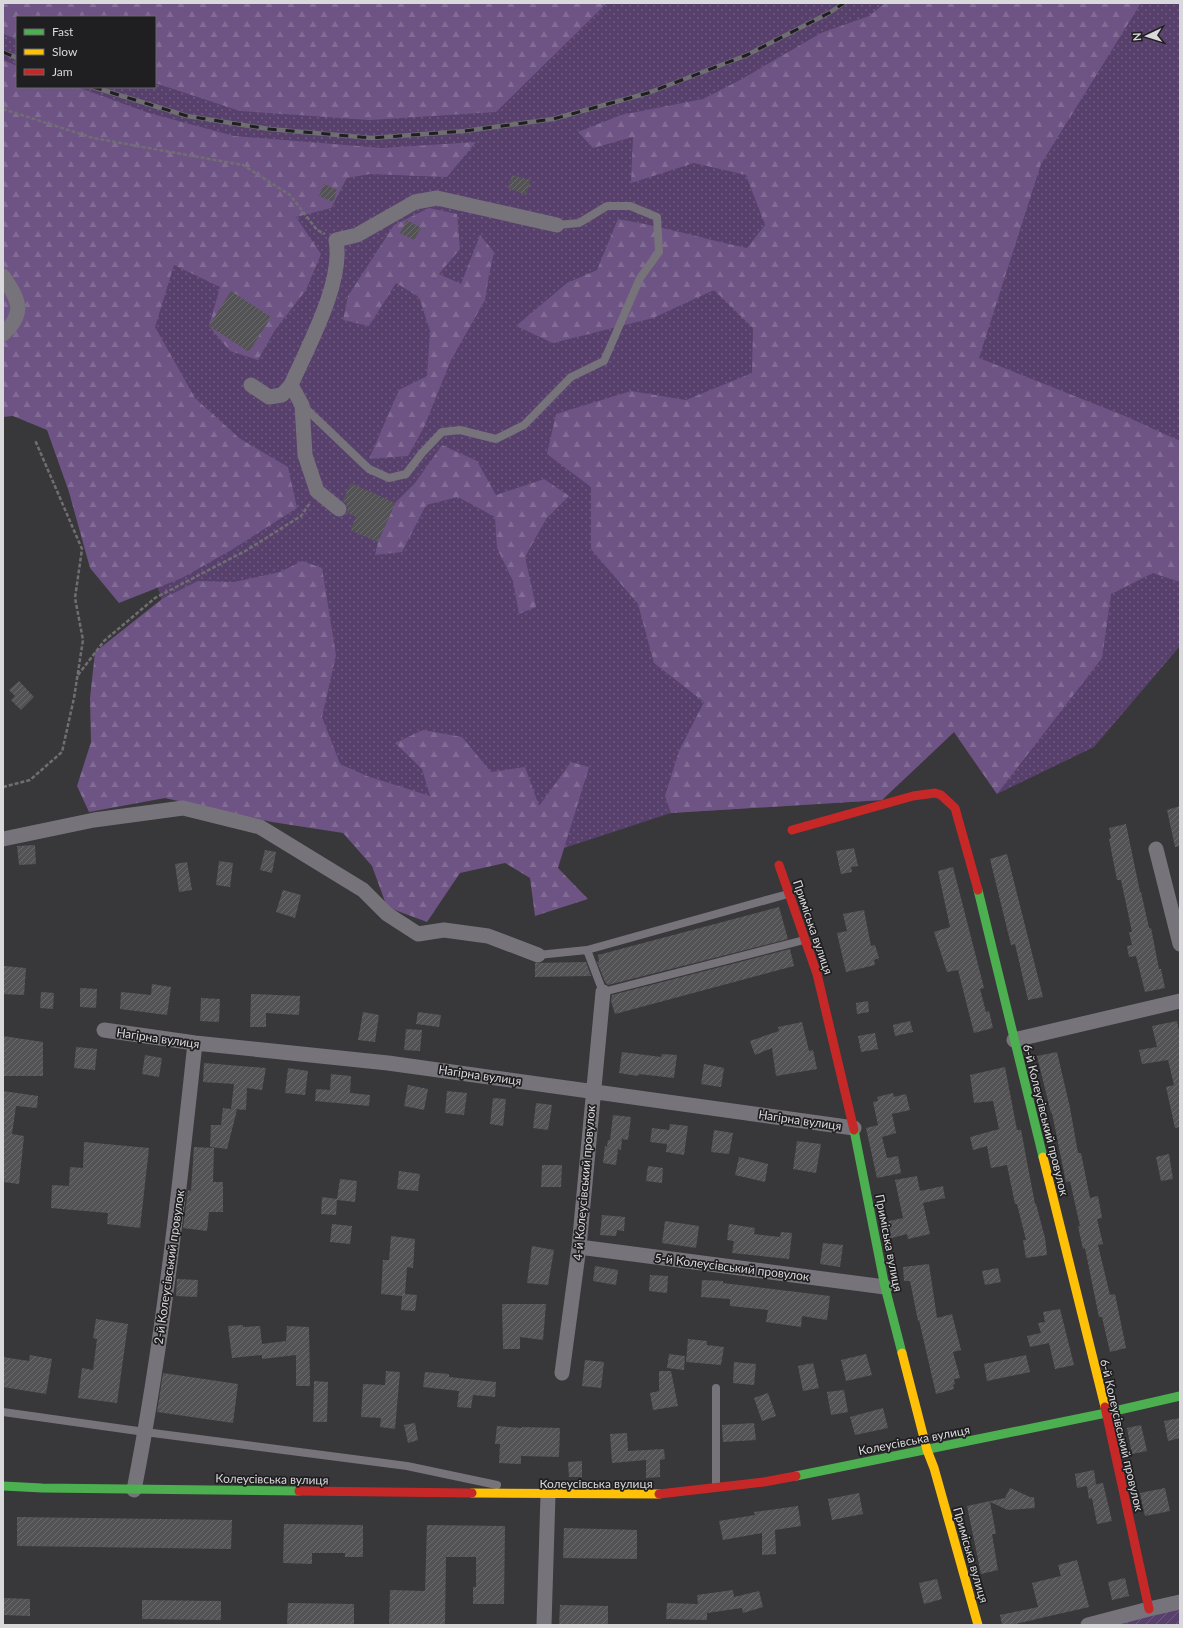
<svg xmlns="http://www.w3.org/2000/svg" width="1183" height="1628" viewBox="0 0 1183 1628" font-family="Lato,sans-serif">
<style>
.grass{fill:url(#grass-dots);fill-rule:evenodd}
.forest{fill:url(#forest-firs)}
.garden{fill:url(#garden-furrows)}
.building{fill:url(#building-hatch)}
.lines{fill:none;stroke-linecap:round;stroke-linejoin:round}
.path{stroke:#716e73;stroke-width:2.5;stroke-dasharray:4 2;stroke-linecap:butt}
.lane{stroke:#77737a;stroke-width:8}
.street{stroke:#77737a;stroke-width:15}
.fast{stroke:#4caf50;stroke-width:9}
.slow{stroke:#ffc107;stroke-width:9}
.jam{stroke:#c62828;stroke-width:9}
.rail-casing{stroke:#6f6e71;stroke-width:4.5}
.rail{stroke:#1f1e20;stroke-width:3;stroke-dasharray:9;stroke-linecap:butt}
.labels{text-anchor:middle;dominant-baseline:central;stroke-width:3.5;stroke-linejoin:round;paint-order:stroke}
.street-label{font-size:12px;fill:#d9d8db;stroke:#1f1e20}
</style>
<defs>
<pattern id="grass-dots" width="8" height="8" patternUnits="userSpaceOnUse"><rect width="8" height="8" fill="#57406c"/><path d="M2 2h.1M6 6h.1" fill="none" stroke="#6f5b80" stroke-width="1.8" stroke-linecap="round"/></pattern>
<pattern id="forest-firs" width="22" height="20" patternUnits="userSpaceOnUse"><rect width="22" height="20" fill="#6e5484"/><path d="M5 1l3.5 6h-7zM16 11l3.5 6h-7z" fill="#826c95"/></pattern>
<pattern id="garden-furrows" width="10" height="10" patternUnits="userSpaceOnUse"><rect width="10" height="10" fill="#57406c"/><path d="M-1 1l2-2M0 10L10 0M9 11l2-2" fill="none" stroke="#6f5b80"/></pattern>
<pattern id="building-hatch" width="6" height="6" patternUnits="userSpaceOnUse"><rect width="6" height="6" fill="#535254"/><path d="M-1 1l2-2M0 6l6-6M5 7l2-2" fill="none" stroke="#6b6a6c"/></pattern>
</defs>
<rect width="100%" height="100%" fill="#383739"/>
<!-- grass -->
<path class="grass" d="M3,3H1180V646L1094,747L997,794L954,732L882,800L671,813L552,852L219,779L74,325L3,254ZM17,17H155V87H17Z"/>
<!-- forest -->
<path class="forest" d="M3,3H607L496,112L370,120L240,111L155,83V17H17V39L3,34Z
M885,3H1141L1041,164L979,358L1125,416L1180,441V582L1153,573L1111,594L1102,658L997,794L954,732L882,800L671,813L665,796L679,751L704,702L654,663L638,604L591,549V487L547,454L556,414L631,391L686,400L752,373L753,328L714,290L653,318L553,343L516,326L567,283L597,270L618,219C662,226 704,239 747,248L765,225L746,175L694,163L631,183L633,137L593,148L578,132L621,115L703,99L742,79L821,33L869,16Z
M3,60L17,66V87H77L149,113L234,136L382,148L476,142L447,177L370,174L347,178L331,208L296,217L321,254L306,290L275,330L258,360L230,351L209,326L220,287L174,265L155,327L195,398L239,438L288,467L297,508L233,549L182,578L119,603L90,568L69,492L47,430L13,416L3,417Z
M429,208L457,214L460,249L439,274L461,284L480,235L494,252L489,275L485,300L451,360L424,427L408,456L369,459L399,390L427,376L430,331L419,297L396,283L369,326L343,320L348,296L394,225Z
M442,445L477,461L496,495L544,479L569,496L546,519L525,557L536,607L519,614L513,581L497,548L495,517L458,497L426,505L402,552L375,555L378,542L395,503L415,483Z
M302,561L322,568L336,655L322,717L340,764L367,776L430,796L422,769L395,743L423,730L462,737L491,772L525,767L539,806L571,762L589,767L558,868L588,899L535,916L530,878L505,863L460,873L427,922L387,907L372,866L343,833L272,822L165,798L89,812L77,786L91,742L90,698L95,652L162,599L198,581L234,582L280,572Z"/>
<!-- garden -->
<path class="garden" d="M1180,1608V1625H1116Z"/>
<!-- building -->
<path class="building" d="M512,175L531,180L526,195L508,188Z
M324,184L337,190L333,202L319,196Z
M407,220L421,228L414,240L400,233Z
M231,291L271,317L249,352L209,326Z
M351,483L395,503L378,542L350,530L356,517L347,513L348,506L343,500Z
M19,681L34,697L21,710L11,700L15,696L9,690Z
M1180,806V846L1175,847L1167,810Z
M1126,824L1140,892H1141L1149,928H1151L1159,969H1161L1165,988L1145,992L1136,956L1129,957L1127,946L1132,945L1129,932H1132L1121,880H1117L1109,839L1111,838L1109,828Z
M35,845L36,864L19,865L17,846Z
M854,848L858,866L851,867L852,872L841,874L836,851Z
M265,850L276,852L272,873L260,870Z
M1007,854L1043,997L1028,1000L1015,944L1011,945L990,859Z
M219,861L233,863L230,887L216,885Z
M187,862L192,890L179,892L175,864Z
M953,867L984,988L980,989L986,1012L989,1011L993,1028L974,1033L958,970L947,972L934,932L950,927L938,871Z
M283,890L301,895L295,918L276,912Z
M779,907L788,939L608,985L605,982L597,962H599L598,955Z
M864,910L871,946L875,945L879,958L874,960L875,965L846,972L837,933L847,931L843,914Z
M790,949L794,966L615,1014L611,1001L612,995Z
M586,962L591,976L535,977V963Z
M4,966L26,968L24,995L3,994Z
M152,984L171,987L167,1015L120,1009L121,992L151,995Z
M80,988L97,989L96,1008L80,1007Z
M41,992L54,993L53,1009L40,1008Z
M251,994L300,996L299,1015L266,1013V1027H250Z
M201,998L220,999L219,1022L200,1021Z
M868,1001L869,1012L857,1014L856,1003Z
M363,1012L379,1015L375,1042L358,1040Z
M418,1012L441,1015L439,1027L416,1024Z
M910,1021L913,1032L895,1036L893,1025Z
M1177,1021L1180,1036V1127L1175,1128L1166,1087L1174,1085L1168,1060L1142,1064L1139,1050L1157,1047L1152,1026Z
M802,1022L809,1051L813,1050L817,1069L776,1076L772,1048L755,1055L750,1041L779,1031L778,1027Z
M406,1029L422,1030L420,1051L404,1050Z
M875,1033L878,1049L861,1052L858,1036Z
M3,1036L43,1042V1076H3Z
M76,1047L97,1049L95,1070L74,1068Z
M622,1052L661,1057L662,1054L677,1055L674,1078L639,1074L638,1076L619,1073Z
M1057,1052L1070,1108L1078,1153H1081L1090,1198L1098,1196L1102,1218L1097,1219L1103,1244L1098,1245L1110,1295L1115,1294L1126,1348L1110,1352L1102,1317H1099L1085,1248L1083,1249L1078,1226H1080L1070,1181L1066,1182L1052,1113H1051L1037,1056Z
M145,1055L162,1058L159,1077L142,1074Z
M204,1063L266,1068L262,1090L247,1088L246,1110L234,1109L237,1110L227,1149L210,1147L211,1125H221L223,1108L231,1109L234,1084L203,1082Z
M704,1064L724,1068L721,1087L701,1084Z
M1005,1067L1017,1130H1021L1035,1204H1036L1045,1238L1047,1255L1026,1258L1023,1240H1026L1017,1204H1015L1007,1165L991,1168L987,1146L973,1150L970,1137L999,1129L993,1101L974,1103L970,1075Z
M288,1068L308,1071L305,1095L285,1093Z
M331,1074L351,1076L350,1093L370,1095L369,1106L315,1101L316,1089L330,1090Z
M408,1085L428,1089L424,1110L404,1106Z
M3,1091L38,1096L37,1108L16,1106L12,1134L24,1136L19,1184L3,1182Z
M447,1091L467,1093L464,1115L445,1113Z
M893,1093L894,1097L906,1094L910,1110L892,1114L896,1133L882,1137L887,1158L898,1156L901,1173L877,1178L866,1128L878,1125L873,1102L878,1101L877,1097Z
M493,1098L506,1099L503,1126L490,1124Z
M536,1103L552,1105L548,1130L533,1128Z
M613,1115L631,1117L628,1140L622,1139L621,1150L618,1149L616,1165L603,1163L605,1146L607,1147L608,1140H610Z
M670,1124L688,1126L684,1155L666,1152L667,1144L650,1142L652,1128L669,1130Z
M714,1130L733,1133L729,1154L711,1152Z
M797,1141L821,1144L816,1173L793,1169Z
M84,1142L149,1148L140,1228L107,1224L108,1213L51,1208L52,1185L69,1186L70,1167L83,1168Z
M194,1147L214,1148L213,1182H223V1212H209L207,1231L183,1228L188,1190L191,1191Z
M1169,1154L1173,1179L1161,1181L1156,1157Z
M739,1157L768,1164L765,1182L735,1175Z
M542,1165H562L561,1187H541Z
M648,1166L663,1168L662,1183L646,1181Z
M399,1171L420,1174L418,1191L397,1189Z
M917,1176L920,1191L943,1186L945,1198L923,1203L930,1234L908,1239L907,1234L888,1239L885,1222L903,1218L895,1180Z
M340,1179L357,1181L355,1202L337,1200L336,1215L321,1214L322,1197L337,1199Z
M602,1215L625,1217L624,1231L617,1230L616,1236L600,1235Z
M665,1221L699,1226L696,1248L662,1243Z
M332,1224L352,1226L350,1244L330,1242Z
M729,1224L755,1228L754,1234L780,1237L781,1232L792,1233L789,1259L732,1253L734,1241L727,1240Z
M391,1236L415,1239L413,1268L407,1267L405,1294L417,1295L415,1311L401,1310L402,1296L381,1294L383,1260H389Z
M823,1243L843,1245L840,1267L820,1264Z
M532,1246L554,1250L548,1285L527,1283Z
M929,1264L937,1318L952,1314L961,1350L953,1352L960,1378L954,1379L955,1384L953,1385L954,1389L936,1394L919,1320L918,1321L910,1281H904L903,1267Z
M595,1266L618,1270L616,1285L593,1281Z
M998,1268L1001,1282L985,1285L982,1271Z
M650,1275L668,1276L667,1293L649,1291Z
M177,1279L198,1280L197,1297L176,1296Z
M702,1280L723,1281V1283L830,1296L827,1320L802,1316L801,1327L766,1322L768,1310L730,1306V1299L701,1297Z
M502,1304H546L543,1340L520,1337V1349H503Z
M1060,1309L1074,1365L1055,1369L1049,1343L1030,1347L1027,1336L1041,1333L1038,1323L1045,1322L1043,1312Z
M96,1319L128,1324L117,1403L78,1398L82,1368L93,1370L97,1339L93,1338Z
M243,1325V1327L260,1326L262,1344L286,1341L287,1326L309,1327L310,1386H296V1355L262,1359V1355L232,1358L228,1326Z
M688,1339L707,1341V1345L724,1347L721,1365L686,1362Z
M669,1354L685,1356L684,1370L667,1368Z
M866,1354L872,1375L846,1381L841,1360Z
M30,1355L52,1359L46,1394L3,1387V1357L29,1361Z
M1026,1355L1030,1372L987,1381L984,1364Z
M585,1360L604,1362L601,1388L582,1386Z
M734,1362L756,1364L754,1385L733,1383Z
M813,1363L819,1388L803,1391L798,1366Z
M386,1371L400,1372L395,1429L380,1427L381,1418L361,1417L363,1384L385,1385Z
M659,1371H671L678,1406L653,1410L650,1393L659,1391Z
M425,1372L449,1374V1377L496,1382L495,1397L473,1395L471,1408L457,1407L459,1391L423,1387Z
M163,1373L238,1384L233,1423L157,1412Z
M314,1381L328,1382L327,1422H313Z
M844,1390L848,1412L831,1415L827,1392Z
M768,1393L776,1416L762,1421L754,1398Z
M883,1408L888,1428L855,1435L850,1417Z
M1180,1418V1438L1168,1441L1164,1421Z
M415,1423L418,1440L408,1443L404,1425Z
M754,1423L756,1440L723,1442L722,1425Z
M1141,1425L1147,1451L1132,1454L1127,1428Z
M497,1426L522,1428V1427L560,1428L559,1457L521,1456V1464L499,1463L500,1444H495Z
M627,1433L628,1451L664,1449L665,1459L660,1460V1477L646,1478V1460L612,1463L610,1434Z
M582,1461V1477H569L568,1462Z
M1094,1470L1096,1484L1077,1488L1075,1474Z
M1103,1483L1112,1521L1097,1524L1092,1498L1089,1499L1087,1486Z
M1010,1488L1030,1497H1034L1035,1508L1008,1510L990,1502L996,1534H992L998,1570L981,1574L967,1506L1005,1498Z
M1165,1488L1170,1511L1145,1516L1140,1493Z
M859,1493L863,1514L832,1520L828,1499Z
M798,1506L801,1526L775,1530L776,1554L762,1555V1533L723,1540L719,1521L755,1515L754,1512Z
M17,1517L232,1520L231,1549L17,1546Z
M284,1524L363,1525V1557H345V1553H312V1564L283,1563Z
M427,1525L505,1526L504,1604H473V1587H476V1557H446L445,1625H389L390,1590L425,1591Z
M564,1528L637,1530V1559L563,1558Z
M1077,1560L1089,1607L1011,1625H1002L1000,1615L1038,1607L1032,1583L1061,1576L1058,1565Z
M1125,1578L1129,1596L1112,1600L1108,1582Z
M937,1579L942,1599L924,1604L919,1583Z
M733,1590L734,1597L759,1591L763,1607L743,1613L742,1608L707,1613V1620L666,1619L667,1603L698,1604L697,1595Z
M3,1598L30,1599V1616L3,1615Z
M142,1600L221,1601V1620L142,1619Z
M288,1603L354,1604V1625H287Z
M560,1605L608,1606V1625H559Z"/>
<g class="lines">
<!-- path -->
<path class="path" d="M3,109L93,138L243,165L290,195L317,230L325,234
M78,675L104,641L155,598L247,550L301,516L310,503
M3,787L30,780L62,752L74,698L83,640L75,598L82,549L35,440"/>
<!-- lane -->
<path class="lane" d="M303,406L369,469L389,478L406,474L422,453L442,432L460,430L496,439L524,425L571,377L604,361L640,278L659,252L657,217L630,206H607L579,223L557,225
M587,950L788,894
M538,955L587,950L603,992L804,940
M716,1388V1487
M3,1412L145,1432L407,1466L497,1485"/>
<!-- street -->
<path class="street" d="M3,276C18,299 27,312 3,334
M251,385L269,397L282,395L291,385C308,346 344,282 336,240L357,235L415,202L437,198L557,225
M291,385L302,405L305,455L317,491L339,509
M3,839L94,820L183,808L260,827L363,890L387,914L418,934L444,930L488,936L538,955
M1156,849L1180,944
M104,1030L195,1043L388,1063L854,1128
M1014,1040L1180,1001
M579,1247L885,1287
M562,1373L579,1247L603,992
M134,1490C163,1342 179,1192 195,1043
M544,1625L548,1495
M1088,1625L1149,1609L1180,1602"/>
<!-- fast -->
<path class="fast" d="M978,890L1043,1157
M854,1130L885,1287L902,1353
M796,1476L1106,1413L1180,1396
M3,1486L42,1488L299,1491"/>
<!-- slow -->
<path class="slow" d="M1043,1157L1105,1407
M902,1353L927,1450L934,1468L978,1625
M472,1493L659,1494"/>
<!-- jam -->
<path class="jam" d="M792,830L913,796L935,793L941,795L955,808L978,890
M779,865L817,974L854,1130
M1105,1407L1149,1609
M299,1491L472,1493
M659,1494L764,1482L796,1476"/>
<!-- rail casing -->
<g class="rail-casing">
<path id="rail" d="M3,52L17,58
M93,87L187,116L269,129L372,138L465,131L553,119L648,93L747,55L829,13L844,3"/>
</g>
<!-- rail -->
<use href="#rail" class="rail"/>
</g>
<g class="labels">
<!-- street labels -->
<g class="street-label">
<text transform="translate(813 927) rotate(71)">Приміська вулиця</text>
<text transform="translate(158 1038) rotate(8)">Нагірна вулиця</text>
<text transform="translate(480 1075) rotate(8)">Нагірна вулиця</text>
<text transform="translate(800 1120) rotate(8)">Нагірна вулиця</text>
<text transform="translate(1046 1120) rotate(76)">6-й Колеусівський провулок</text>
<text transform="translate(584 1183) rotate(-85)">4-й Колеусівський провулок</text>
<text transform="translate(889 1243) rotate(79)">Приміська вулиця</text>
<text transform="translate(169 1267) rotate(-82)">2-й Колеусівський провулок</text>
<text transform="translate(732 1267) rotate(7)">5-й Колеусівський провулок</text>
<text transform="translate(1122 1435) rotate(77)">6-й Колеусівський провулок</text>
<text transform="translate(914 1440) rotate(-11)">Колеусівська вулиця</text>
<text transform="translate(272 1479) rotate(1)">Колеусівська вулиця</text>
<text x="596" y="1483">Колеусівська вулиця</text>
<text transform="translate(971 1555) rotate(74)">Приміська вулиця</text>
</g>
</g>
<!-- border -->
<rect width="1183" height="1628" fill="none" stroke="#d9d8db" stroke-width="8"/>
<!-- legend -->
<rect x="16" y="16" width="140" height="72" fill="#1f1e20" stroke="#69686b"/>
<rect x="24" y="29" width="20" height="6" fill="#4caf50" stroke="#69686b"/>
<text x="52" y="36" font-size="12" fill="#d9d8db">Fast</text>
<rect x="24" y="49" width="20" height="6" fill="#ffc107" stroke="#69686b"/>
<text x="52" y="56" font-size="12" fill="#d9d8db">Slow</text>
<rect x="24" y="69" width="20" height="6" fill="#c62828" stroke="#69686b"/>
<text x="52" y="76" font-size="12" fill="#d9d8db">Jam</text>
<!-- north arrow -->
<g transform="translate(1147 36) rotate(266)" stroke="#1f1e20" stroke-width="3" paint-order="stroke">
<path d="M0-3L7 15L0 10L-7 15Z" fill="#d9d8db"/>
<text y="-6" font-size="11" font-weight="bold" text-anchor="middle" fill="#d9d8db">N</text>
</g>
</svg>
